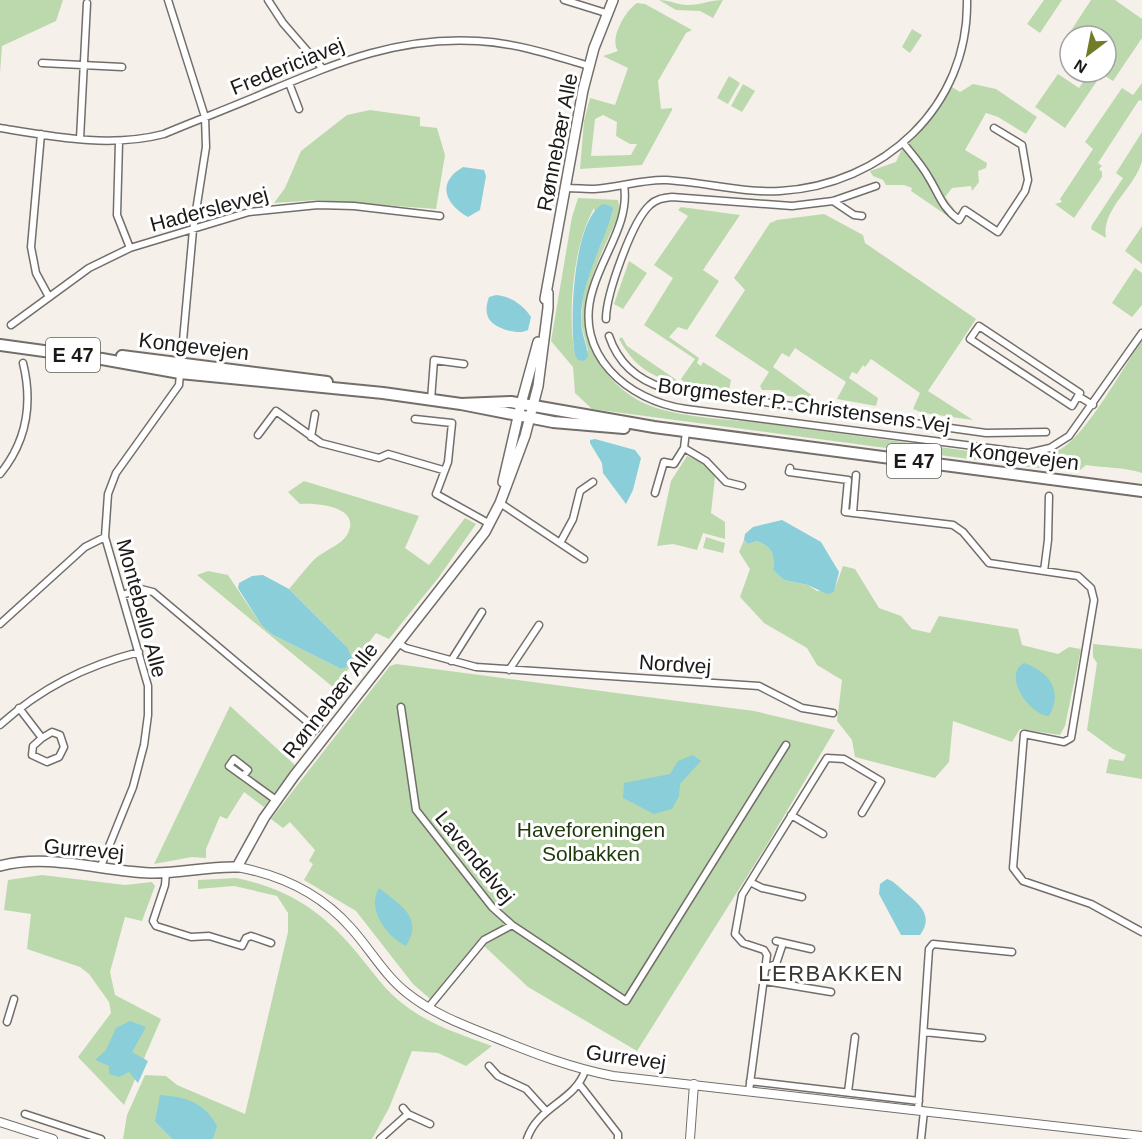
<svg xmlns="http://www.w3.org/2000/svg" width="1142" height="1139" viewBox="0 0 1142 1139" font-family="Arial,sans-serif">
<style>
.green{fill:#bcd9ad;fill-rule:evenodd}
.water{fill:#89ced8}
.lines{fill:none;stroke-linecap:round;stroke-linejoin:round}
.minor-casing{stroke:#736e6a;stroke-width:9}
.tertiary-casing{stroke:#736e6a;stroke-width:10}
.secondary-casing{stroke:#736e6a;stroke-width:12}
.primary-casing{stroke:#736e6a;stroke-width:14}
.minor{stroke:#fff;stroke-width:6}
.tertiary{stroke:#fff;stroke-width:8}
.secondary{stroke:#fff;stroke-width:9}
.primary{stroke:#fff;stroke-width:10}
.labels{text-anchor:middle;dominant-baseline:central;stroke-width:6;stroke-linejoin:round;paint-order:stroke}
.shield{fill:#fff;stroke:#605f5d;stroke-width:1.5}
.shield-label{font-size:20px;font-weight:bold;fill:#1c1a18}
.street-label{font-size:21px;fill:#1c1a18;stroke:#fff}
.park-label{font-size:21px;fill:#1e3a0a;stroke:#fff}
.neighbourhood-label{font-size:22px;letter-spacing:1.5px;fill:#393531;stroke:#fff}
</style>
<rect width="100%" height="100%" fill="#f5f0ea"/>
<!-- green -->
<path class="green" d="M0,0H63L56,21L2,46L0,73Z
M659,0C669,0 678,5 688,5C701,5 710,0 723,0L713,18L700,11L676,10Z
M1044,0H1062L1040,33L1027,24Z
M1091,0H1115L1142,19V38L1113,81L1099,72H1106V36H1070V53L1061,46Z
M637,3L645,4L692,30L686,33L658,81L661,109L672,108V110L642,165L580,169L584,121L590,98L615,105L628,68L603,56L618,51C609,39 625,11 637,3ZM603,115L617,122L616,136L630,144H637L631,155L591,156L595,119Z
M912,29L922,35L910,53L902,47Z
M1090,72L1099,78L1065,128L1035,107L1058,74L1079,88Z
M729,76L740,83L728,104L717,98Z
M1142,83V101L1139,100L1098,163L1102,166L1099,169L1102,172V177L1074,218L1055,204L1062,202L1060,199L1093,149L1085,142L1122,88L1133,95Z
M743,84L755,91L742,112L731,106Z
M973,84L996,89L1037,117L1026,134L998,117L986,113L965,150L987,163L986,168L978,171L979,182L972,191L971,186L952,188L945,197L957,213L955,221L911,191L912,188L904,185H886L883,180L873,176L870,171L896,162L901,151L925,127L952,87L960,92Z
M370,110L420,117V126L437,128L445,155L436,209L317,200L274,203L285,188L301,151L347,115Z
M1142,132C1142,141 1142,152 1142,161C1135,188 1101,209 1106,238L1091,229L1092,225L1123,178L1116,173Z
M578,198L618,200L620,212C604,250 579,290 587,333C594,364 617,391 646,404C678,418 728,419 763,423C848,435 934,446 1020,458C1034,457 1048,456 1061,449C1089,431 1122,369 1142,340V473C1124,467 1105,468 1086,465L1079,471L1029,467L592,409L575,393L573,367L551,341L572,217ZM594,208L602,242L588,274L583,297L581,323L588,351L575,355C567,313 573,246 594,208Z
M681,207L740,215L703,270L719,281L687,330L678,327L669,337L699,358L697,363L701,366L703,362L731,380L729,391L684,382L681,379L695,359L644,325L673,278L654,265L688,216L678,210Z
M824,214L863,235L865,243L976,319L928,391L973,420L923,413L913,409L920,393L871,359L865,367L863,365L857,374L852,372L849,378L878,398L876,406L837,399L846,382L795,348L789,357L782,353L773,367L817,399L780,395V390H762L760,386L769,372L715,336L745,290L734,278L770,223L777,220Z
M1142,226V264L1125,251Z
M629,261L647,273L623,309L614,304Z
M1135,268L1142,273V305L1132,317L1112,303Z
M622,337L627,346L681,383C651,378 634,366 619,339Z
M687,456L704,463L715,477L711,513L725,522V539L703,533L697,550L673,544L657,546L671,481Z
M304,481L419,516L405,548L429,565L465,518L476,524L439,577L389,639L376,633L334,688L197,575L208,571L228,575L262,626L273,635L341,669L345,668L347,647L289,589C298,579 307,566 317,557C326,550 342,544 347,535C363,506 316,503 300,504L288,492Z
M706,537L725,543L723,553L703,548Z
M744,540L748,544L757,541C772,547 775,554 773,570L784,580L808,585L817,591H834L843,566L855,569L879,608L901,616L912,629L930,633L939,616L1018,629L1022,645L1058,654L1069,647L1081,649L1065,726L1060,735L1020,729L1012,742L953,721L949,762L935,778L855,757L852,740L837,721L842,680L817,665L807,648L764,623L740,597L750,569L739,552Z
M1093,644L1142,649V779L1106,773L1109,759L1123,761L1126,755L1113,749L1087,730L1097,663L1093,657Z
M396,664L754,711L835,730L765,848L637,1051L528,987L483,945L436,1004L413,984L356,911L304,880L313,864L309,861L315,850L290,822L283,828L271,819L390,666Z
M230,706L295,765L264,807L244,792L227,819L220,816L206,849V858L192,857L154,864Z
M42,875L125,885L152,882L155,886L142,921L125,917L110,972L115,995L161,1019L124,1105L78,1057L111,1013L109,1002L89,974L80,967L27,949L31,914L4,910L8,880Z
M236,878C285,888 319,909 352,947C367,964 380,984 397,999C424,1023 459,1034 492,1046L466,1066L438,1053L412,1051L389,1108L372,1139H213L216,1126L155,1122L172,1139H123L127,1115L145,1075L166,1076L177,1085L245,1114L288,932V913L277,896L234,886L198,889V880Z"/>
<!-- water -->
<path class="water" d="M463,167L484,170L486,176L480,210L468,217C445,204 436,183 463,167Z
M603,204L611,206L613,209C603,248 581,279 581,320C581,333 587,344 588,357L584,361L578,360L575,355C569,324 573,219 603,204Z
M496,295C510,296 523,305 531,317L528,330C522,333 517,332 510,331C490,326 482,317 489,297Z
M595,439L635,450L641,458L633,490L626,504L603,473L602,463L590,443V440Z
M782,520L821,542L839,572L834,592L827,594L808,585L784,580L773,570C775,554 772,547 757,541L748,544L744,540L745,534L753,527Z
M263,575L289,589L347,647L352,658L345,668L341,669L273,635L262,626L238,588L239,583L252,576Z
M1024,663C1048,671 1064,690 1049,716C1029,715 1002,675 1024,663Z
M693,755L701,761L680,784L679,796L672,809L654,814L623,798L624,783L670,774L678,761Z
M887,879C894,881 900,888 906,893C920,905 934,916 920,935H901L879,894L880,884Z
M379,888C400,905 424,917 406,946C387,937 366,909 379,888Z
M130,1021L146,1027L132,1052L148,1061L138,1083L129,1072L119,1077L109,1074V1066L95,1060L106,1050L116,1028Z
M160,1095C186,1097 204,1102 217,1126L213,1139H172L155,1122Z"/>
<g class="lines">
<!-- minor casing -->
<g class="minor-casing">
<path id="minor" d="M268,0L283,23L322,68
M564,0L606,13
M42,63L122,67
M289,83L299,109
M0,128C55,137 110,148 164,134C197,120 230,108 262,94C334,64 397,36 478,41C516,43 553,55 589,66
M41,134L31,247L36,273L49,297
M80,139L87,3
M119,142L117,215L130,248
M903,143C912,154 922,165 929,178C939,194 942,208 959,220L965,210L998,232L1025,191L1028,180L1022,145L994,128
M624,185C630,222 603,254 593,289C572,354 628,401 686,409L1028,453L1050,448L1069,436L1142,333
M566,188C576,188 585,189 594,189C618,188 642,179 666,180C704,182 742,193 780,191C883,185 969,107 967,0
M833,201L854,215L862,216
M606,319C606,295 632,221 650,205C656,199 663,198 672,197L792,206L833,201L876,186
M11,325L89,268L130,248L249,212L318,205L354,206L440,216
M609,336C618,363 638,380 664,388L986,433L1046,432
M1078,396L1072,406L970,339L979,326L1080,393L1078,396L1093,405
M431,400L434,360L464,364
M415,419L452,423L448,462L436,494L490,524
M258,435L276,411L321,443L379,458L388,454L443,470
M311,437L315,414
M684,448L706,461L726,482L742,486
M790,468L789,472L848,480L845,512L953,525L963,532L989,563L1078,576L1091,588L1094,600L1071,738L1064,742L1024,734L1013,868L1023,881L1091,904L1142,932
M0,474C27,441 33,404 23,363
M655,493L664,462L674,464L684,448L686,431
M500,503L584,559
M853,513L856,475
M560,543L573,519L580,491L593,482
M1044,571L1048,540L1049,496
M122,595L141,589L153,592L316,729
M0,624L85,547L105,537
M398,643L406,648L476,667L759,686L802,708L833,713
M451,661L482,612
M509,670L539,625
M401,707L416,810L492,907L512,925L626,1001L786,745
M19,708L42,738L33,746L32,755L47,762L59,757L64,747L60,735L52,732L42,738
M0,725C41,688 85,666 139,652
M311,734L320,723
M244,775L248,770L234,759L229,766L276,800
M791,815L823,834
M101,866L133,787L144,745L148,715V686L105,537L108,494L116,473L179,385L193,230L206,147L205,117L168,0
M166,872L165,885L153,921L156,926L191,937L209,936L242,946L246,938L251,936L271,943
M750,882L762,888L802,897
M776,941L811,949
M767,967L776,964L783,943
M765,981L831,992
M428,1008L484,940L512,925
M7,1022L14,999
M924,1032L982,1038
M489,1066L498,1076L526,1089L546,1111
M750,1081L919,1101
M580,1085L618,1134V1139
M749,1091L767,955L764,950L743,943L735,934L742,895L827,758L844,759L881,781L862,813
M848,1092L855,1037
M403,1108L408,1114L430,1124
M918,1110L929,949L933,944L1012,952
M25,1114L101,1139
M380,1139L408,1114
M527,1139C538,1106 574,1102 585,1071
M921,1139L924,1111"/>
</g>
<!-- tertiary casing -->
<g class="tertiary-casing">
<path id="tertiary" d="M237,867C281,875 321,894 351,928C370,949 385,976 407,993C433,1014 466,1026 496,1038C535,1054 572,1068 613,1076L1142,1136
M0,1122L53,1139
M690,1139L694,1084"/>
</g>
<!-- secondary casing -->
<g class="secondary-casing">
<path id="secondary" d="M545,299L583,90L594,48L613,0
M503,482L521,404L538,342
M0,866C49,853 100,871 150,873C179,874 207,866 237,867L264,818L294,776L485,532L500,503L525,436L538,386L548,308V293"/>
</g>
<!-- primary casing -->
<g class="primary-casing">
<path id="primary" d="M0,345L102,359L180,373L383,393L461,404L553,422L624,428
M122,356L327,382
M461,404L511,402L654,427L1142,491"/>
</g>
<!-- minor -->
<use href="#minor" class="minor"/>
<!-- tertiary -->
<use href="#tertiary" class="tertiary"/>
<!-- secondary -->
<use href="#secondary" class="secondary"/>
<!-- primary -->
<use href="#primary" class="primary"/>
</g>
<g class="labels">
<!-- shield labels -->
<g class="shield">
<rect x="46" y="338" width="54" height="34" rx="4.5"/>
<rect x="887" y="444" width="54" height="34" rx="4.5"/>
</g>
<g class="shield-label">
<text x="73" y="355">E 47</text>
<text x="914" y="461">E 47</text>
</g>
<!-- street labels -->
<g class="street-label">
<text transform="translate(287 66) rotate(-22)">Fredericiavej</text>
<text transform="translate(557 142) rotate(-79)">Rønnebær Alle</text>
<text transform="translate(209 209) rotate(-15)">Haderslevvej</text>
<text transform="translate(194 346) rotate(7)">Kongevejen</text>
<text transform="translate(804 405) rotate(8)">Borgmester P. Christensens Vej</text>
<text transform="translate(1024 456) rotate(7)">Kongevejen</text>
<text transform="translate(142 608) rotate(75)">Montebello Alle</text>
<text transform="translate(675 664) rotate(4)">Nordvej</text>
<text transform="translate(330 700) rotate(-52)">Rønnebær Alle</text>
<text transform="translate(84 849) rotate(5)">Gurrevej</text>
<text transform="translate(475 857) rotate(51)">Lavendelvej</text>
<text transform="translate(626 1057) rotate(8)">Gurrevej</text>
</g>
<!-- park labels -->
<g class="park-label">
<text x="591" y="829">Haveforeningen<tspan x="591" dy="24">Solbakken</tspan></text>
</g>
<!-- neighbourhood labels -->
<g class="neighbourhood-label">
<text x="831" y="973">LERBAKKEN</text>
</g>
</g>
<!-- north arrow -->
<g transform="translate(1088 54) rotate(212)"><circle r="28" fill="#ffffff" stroke="#a4a3a3" stroke-width="1.5"/>
<path d="M0-4.5L10 22L0 15L-10 22Z" fill="#727c28"/>
<text y="-9" font-size="16" font-weight="bold" text-anchor="middle" fill="#1c1a18">N</text>
</g>
</svg>
